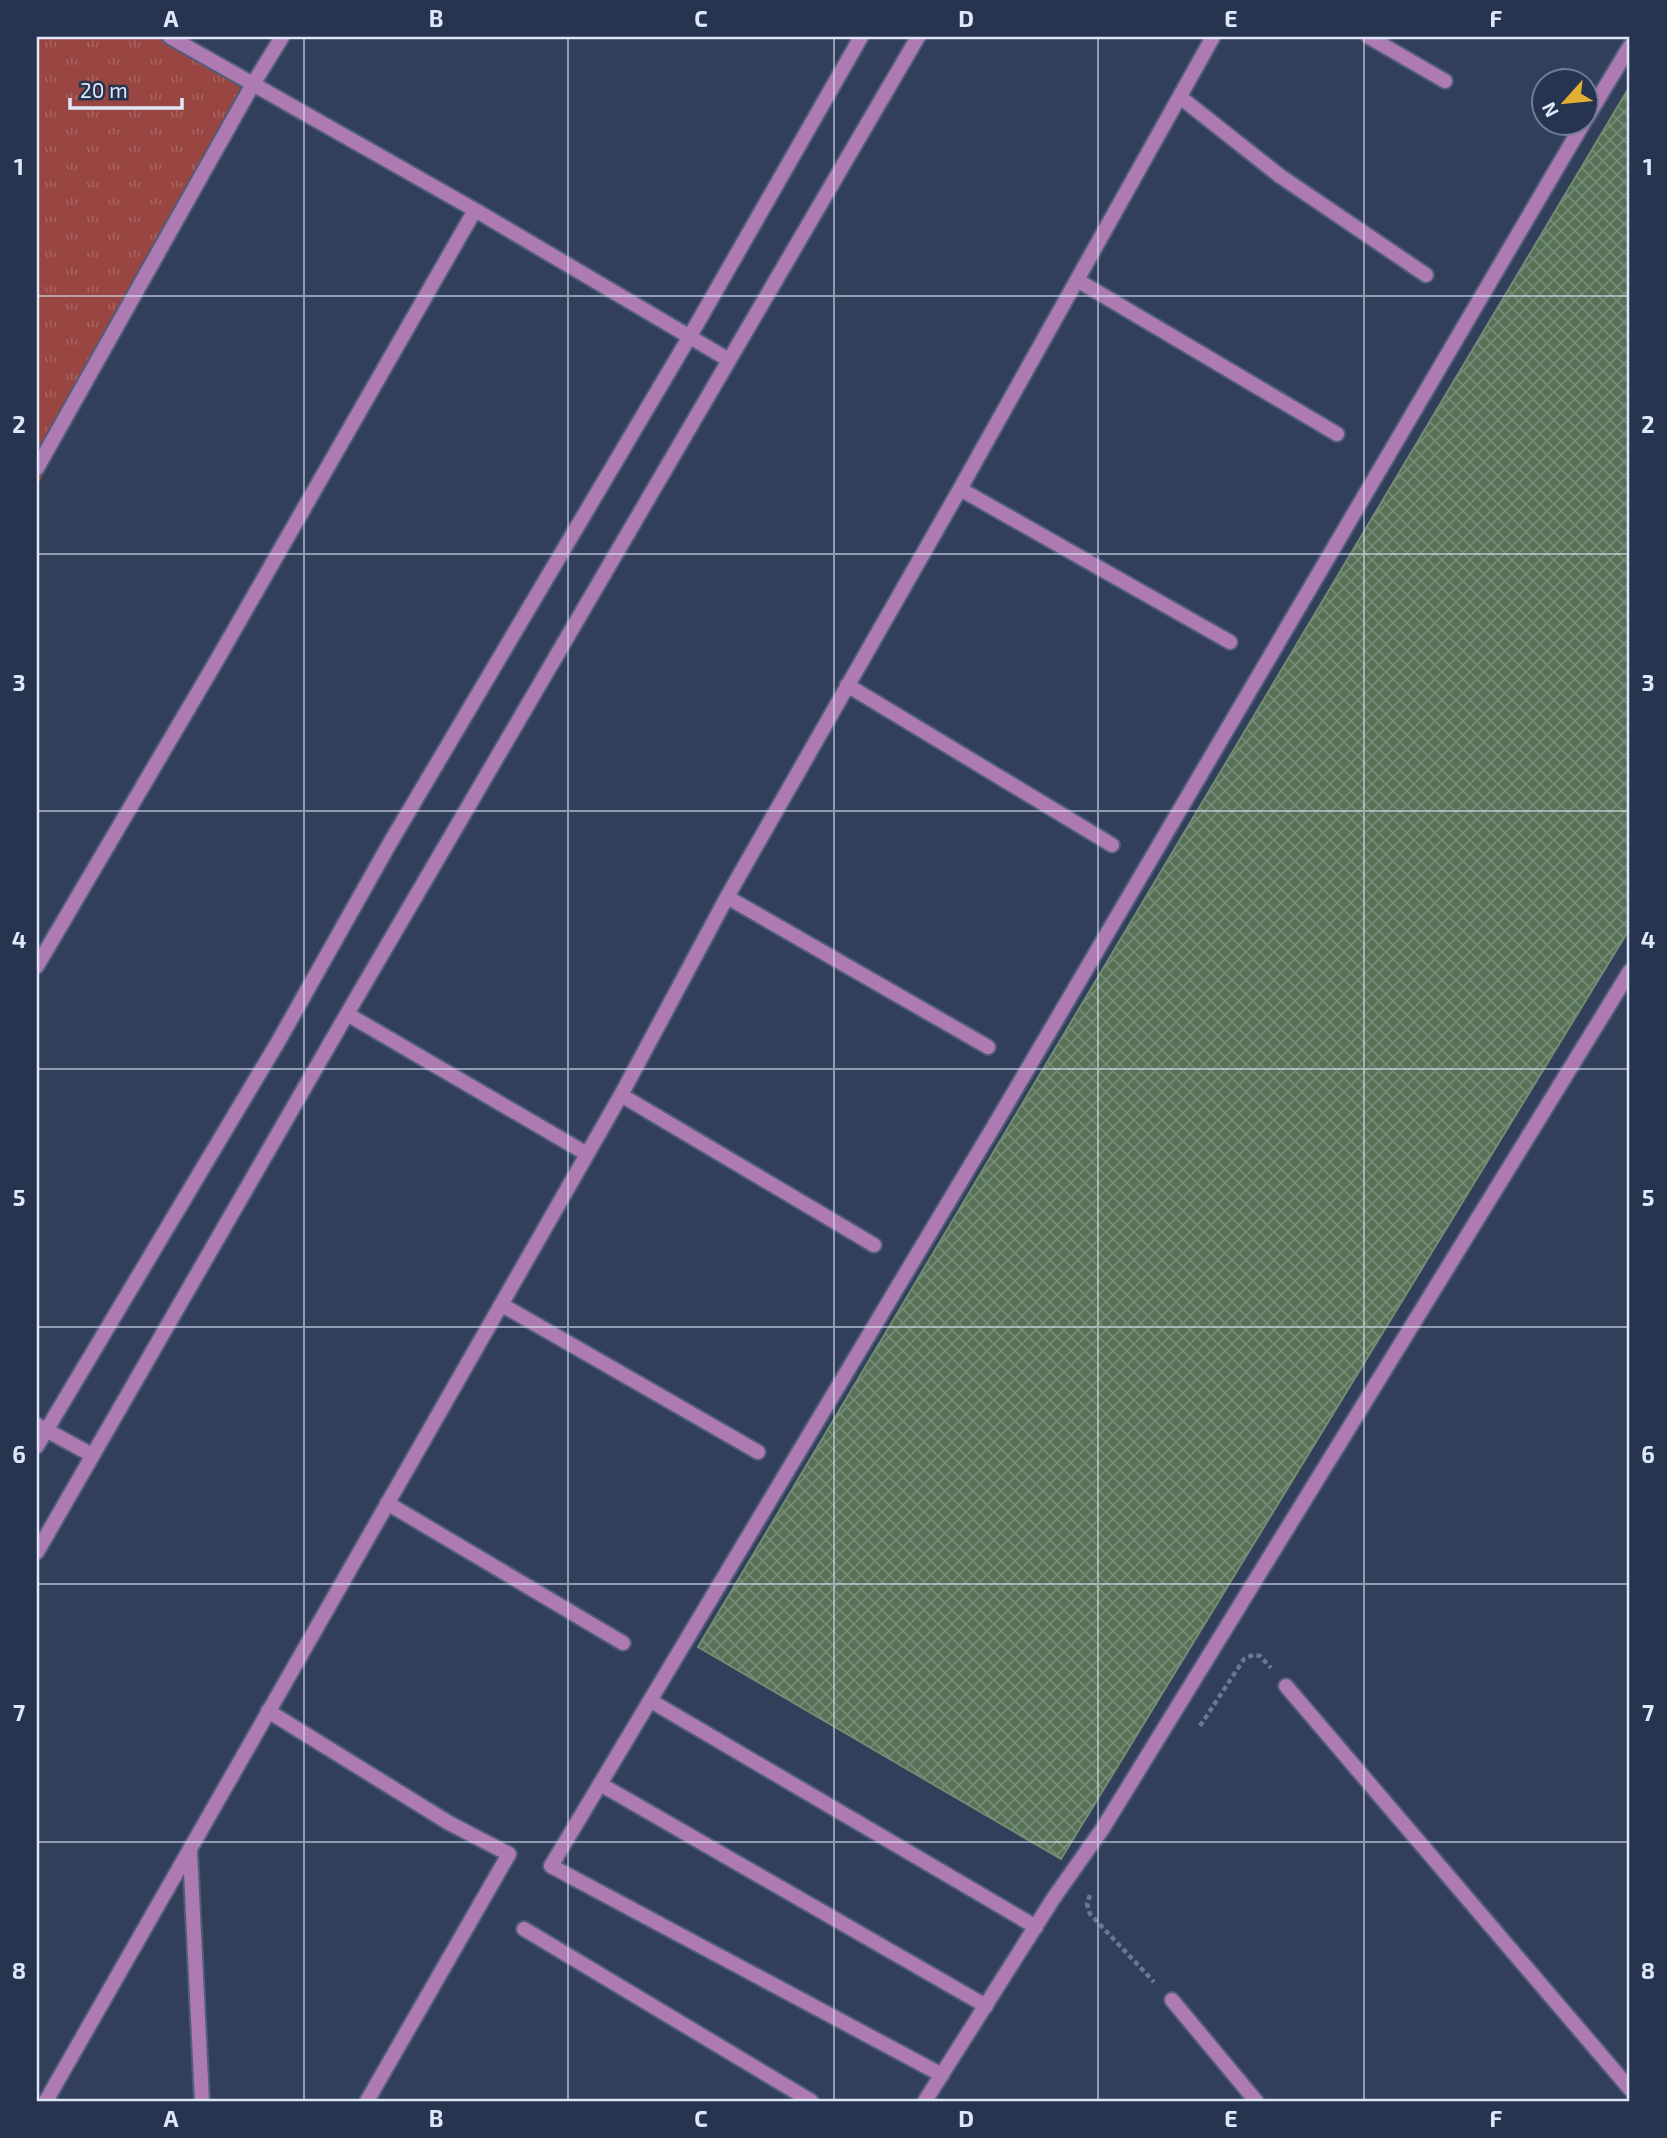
<svg xmlns="http://www.w3.org/2000/svg" width="1667" height="2138" viewBox="0 0 1667 2138" font-family="'Exo 2',sans-serif">
<style>
.grass{fill:url(#grass-tufts)}
.building{fill:url(#building-cross-hatch);stroke:#728e72;stroke-width:2}
.lines{fill:none;stroke-linecap:round;stroke-linejoin:round}
.lane-casing{stroke:#505d78;stroke-width:18}
.street-casing{stroke:#505d78;stroke-width:18}
.path{stroke:#6b7790;stroke-width:4.5;stroke-dasharray:5 3.5;stroke-linecap:butt}
.lane{stroke:#ad7bb1;stroke-width:14}
.street{stroke:#ad7bb1;stroke-width:14}
.grid{fill:none;stroke:#dfe8fa;stroke-width:2;stroke-opacity:0.55}
.neatline{fill:none;stroke:#dfe8fa;stroke-width:2.5}
.grid-label{font-size:23px;text-anchor:middle;font-weight:bold;fill:#dfe8fa}
</style>
<defs>
<pattern id="grass-tufts" width="24" height="20" patternUnits="userSpaceOnUse" patternTransform="scale(1.75)"><rect width="24" height="20" fill="#994642"/><path d="M3 7l-1-3M5 7V3M7 7l1-3M15 17l-1-3M17 17v-4M19 17l1-3" fill="none" stroke="#a7615e"/></pattern>
<pattern id="building-cross-hatch" width="8" height="8" patternUnits="userSpaceOnUse" patternTransform="scale(1.75)"><rect width="8" height="8" fill="#567155"/><path d="M0 0l8 8M0 8l8-8" fill="none" stroke="#768c77"/></pattern>
</defs>
<rect width="100%" height="100%" fill="#313f5b"/>
<!-- grass -->
<path class="grass" d="M37,37H156L254,92L37,486Z"/>
<!-- building -->
<path class="building" d="M1630,86V928L1061,1859L698,1647Z"/>
<g class="lines">
<!-- lane casing -->
<g class="lane-casing">
<path id="lane" d="M1180,97L1280,176L1426,275
M1586,119L1630,46
M651,1701L1036,1927
M600,1784L986,2006
M524,1929L811,2101
M942,2075L551,1866L997,1121L1584,122
M925,2101L1053,1899L1103,1828L1630,971"/>
</g>
<!-- street casing -->
<g class="street-casing">
<path id="street" d="M170,37L475,210L729,360
M1369,37L1445,81
M1077,280L1337,434
M37,468L253,84L282,37
M960,489L1230,642
M847,685L1112,845
M727,897L988,1047
M37,966L217,660L475,210
M347,1014L587,1154
M621,1095L874,1245
M502,1305L758,1452
M37,1425L92,1455
M37,1446L278,1042L390,843L690,336L861,37
M387,1503L623,1643
M37,1552L347,1014L918,37
M1286,1686L1630,2089
M268,1711L449,1823L509,1854L367,2101
M190,1851L202,2101
M1172,2000L1256,2101
M46,2101L621,1095L727,897L960,489L1213,37"/>
</g>
<!-- path -->
<path class="path" d="M1200,1726L1244,1659L1253,1655L1260,1656L1271,1668
M1090,1895L1087,1904L1090,1914L1154,1982"/>
<!-- lane -->
<use href="#lane" class="lane"/>
<!-- street -->
<use href="#street" class="street"/>
</g>
<!-- grid -->
<path class="grid" d="M304,37V2101M568,37V2101M834,37V2101M1098,37V2101M1364,37V2101M37,296H1630M37,554H1630M37,811H1630M37,1069H1630M37,1327H1630M37,1584H1630M37,1842H1630"/>
<!-- border -->
<rect width="1667" height="2138" fill="none" stroke="#273450" stroke-width="77"/>
<!-- north arrow -->
<g transform="translate(1565 102) rotate(243)"><circle r="33" fill="#273450" stroke="#717c94" stroke-width="2"/>
<path d="M0-5L12 26L0 18L-12 26Z" fill="#e2af34"/>
<text y="-10" font-size="19" font-weight="bold" text-anchor="middle" fill="#dfe8fa">N</text>
</g>
<!-- scale -->
<path d="M70 98v10h112v-10" fill="none" stroke="#dfe8fa" stroke-width="3.5"/>
<text x="80" y="98" font-size="21" fill="#dfe8fa" stroke="#273450" stroke-width="5" paint-order="stroke">20 m</text>
<rect x="38" y="38" width="1590" height="2062" class="neatline"/>
<g class="grid-label">
<text x="171" y="27">A</text>
<text x="436" y="27">B</text>
<text x="701" y="27">C</text>
<text x="966" y="27">D</text>
<text x="1231" y="27">E</text>
<text x="1496" y="27">F</text>
<text x="19" y="175">1</text>
<text x="1648" y="175">1</text>
<text x="19" y="433">2</text>
<text x="1648" y="433">2</text>
<text x="19" y="691">3</text>
<text x="1648" y="691">3</text>
<text x="19" y="948">4</text>
<text x="1648" y="948">4</text>
<text x="19" y="1206">5</text>
<text x="1648" y="1206">5</text>
<text x="19" y="1463">6</text>
<text x="1648" y="1463">6</text>
<text x="19" y="1721">7</text>
<text x="1648" y="1721">7</text>
<text x="19" y="1979">8</text>
<text x="1648" y="1979">8</text>
<text x="171" y="2127">A</text>
<text x="436" y="2127">B</text>
<text x="701" y="2127">C</text>
<text x="966" y="2127">D</text>
<text x="1231" y="2127">E</text>
<text x="1496" y="2127">F</text>
</g>
</svg>
